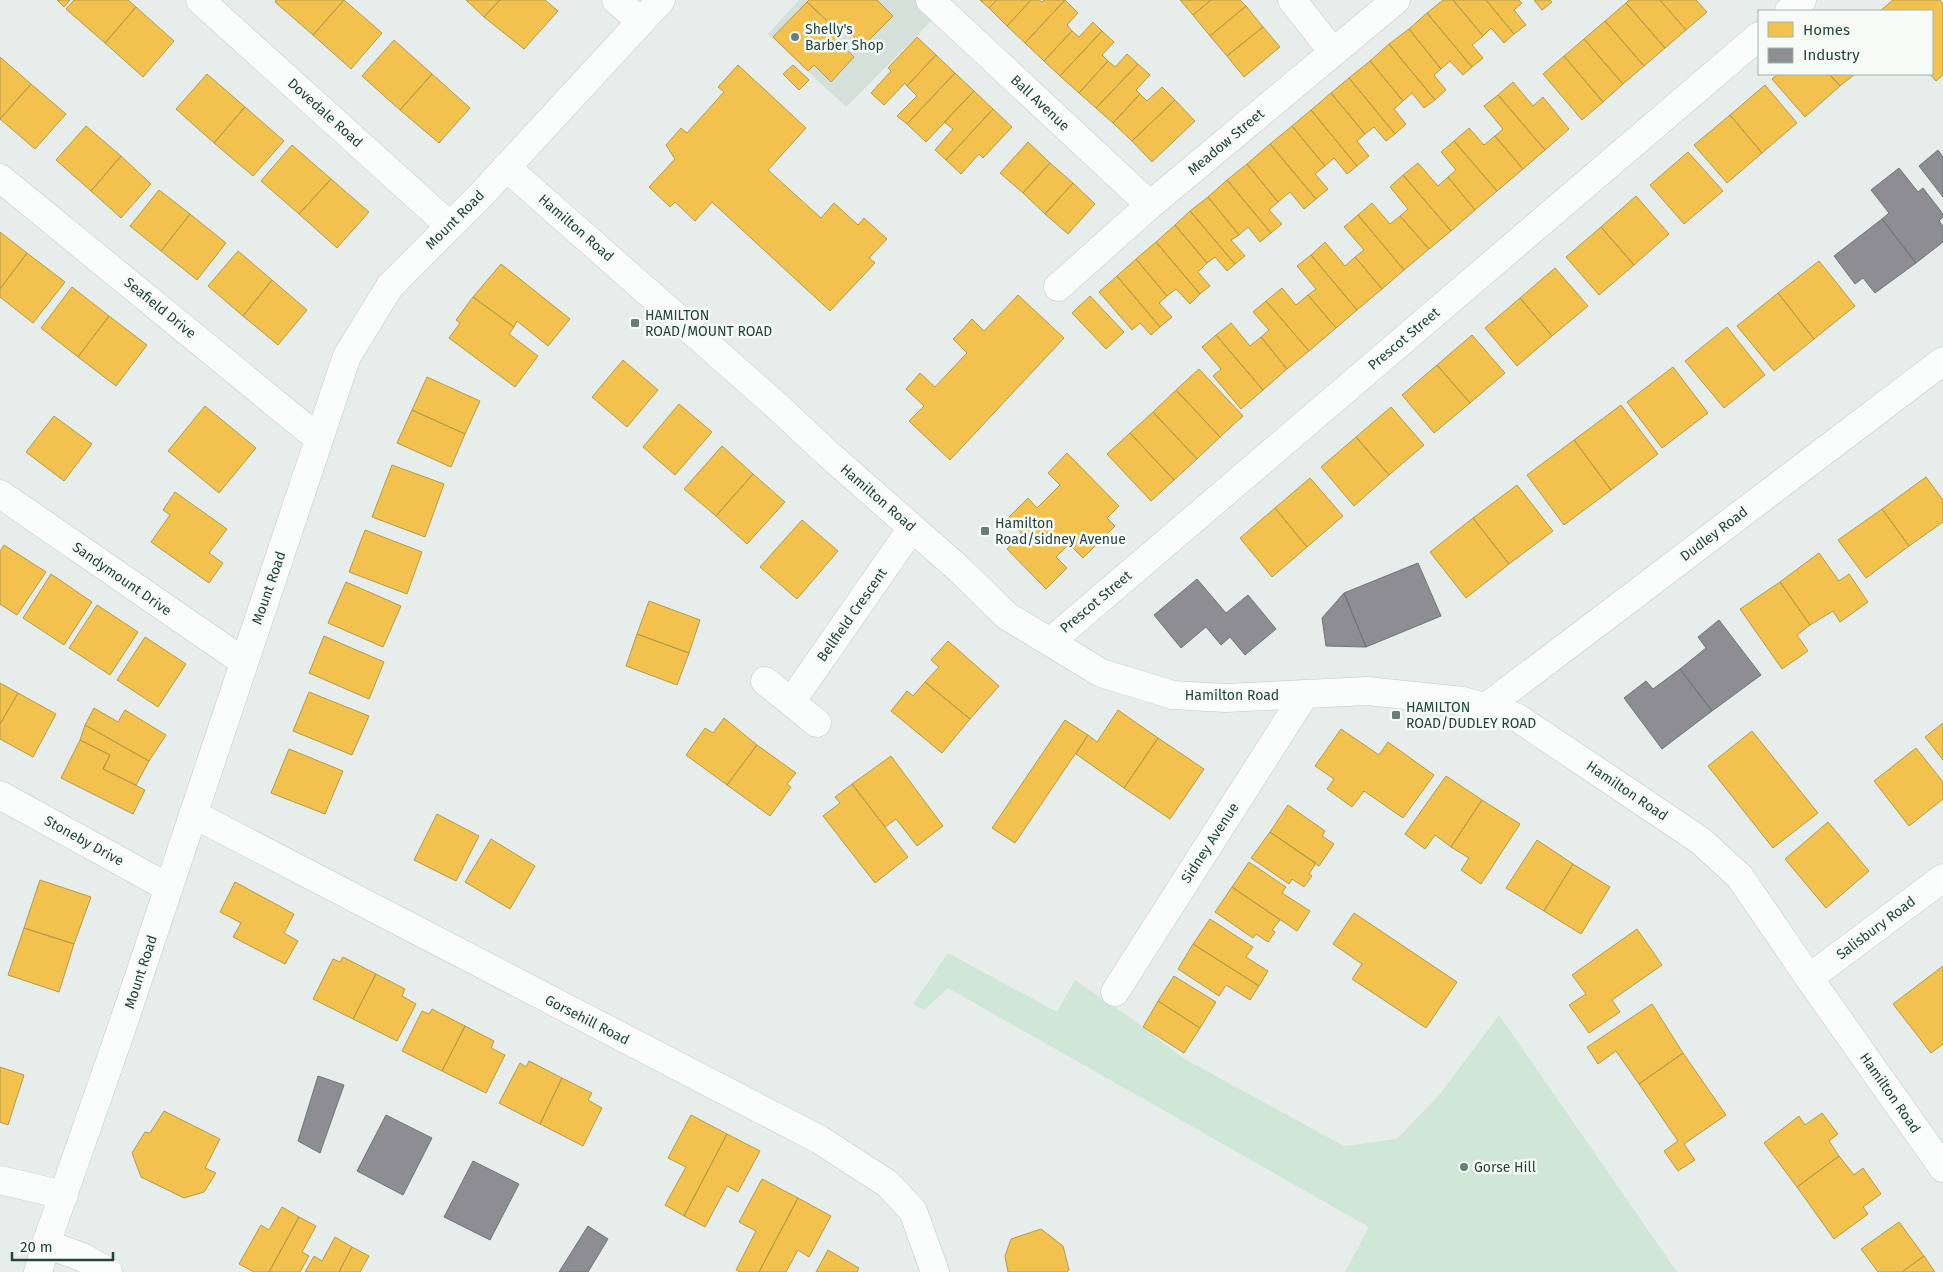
<svg xmlns="http://www.w3.org/2000/svg" width="1943" height="1272" viewBox="0 0 1943 1272" font-family="'Fira Sans',sans-serif">
<style>
.built{fill:#d5e0da}
.green{fill:#cfe7d6}
.homes{fill:#f2c14e;stroke:#b49c48}
.industry{fill:#8d8d92;stroke:#6d7778}
.lines{fill:none;stroke-linecap:round;stroke-linejoin:round}
.street-casing{stroke:#c4cac7;stroke-width:29}
.street{stroke:#fbfcfc;stroke-width:28}
.poi-dot{fill:#677f78;stroke:#f6fbf8;stroke-width:2}
.labels{text-anchor:middle;dominant-baseline:central;stroke-width:5;stroke-linejoin:round;paint-order:stroke}
.poi-label{font-size:14px;fill:#22443a;stroke:#f6fbf8;text-anchor:start}
.street-label{font-size:14px;fill:#22443a;stroke:#f6fbf8}
</style>
<rect width="100%" height="100%" fill="#e7edea"/>
<!-- built -->
<path class="built" d="M799,0H952L846,107L768,34Z"/>
<!-- green -->
<path class="green" d="M948,953L1057,1012L1075,980L1139,1024L1183,1058L1344,1146L1397,1139L1439,1095L1499,1015L1677,1272H1345L1369,1227L948,988L924,1010L913,1004Z"/>
<!-- homes -->
<path class="homes" d="M57,0H70L64,7Z
M74,0H128L136,7L105,43L66,9Z
M276,0H344L313,35L275,2Z
M344,0L382,33L351,69L313,35Z
M466,0H500L484,17Z
M500,0H545L558,11L524,49L484,17Z
M809,0H877L893,16L863,46L845,28L840,33L807,2Z
M980,0H997L989,8Z
M997,0H1031L1007,26L989,8Z
M1031,0H1039L1042,2L1044,0H1065L1025,43L1007,26Z
M1065,0L1078,13L1067,25L1072,31L1044,61L1025,43Z
M1180,0H1211L1193,15Z
M1211,0H1240L1246,6L1210,36L1193,15Z
M1443,0H1453L1483,36L1472,45L1483,58L1472,67L1427,13Z
M1453,0H1486L1514,34L1504,43L1491,28L1483,36Z
M1486,0H1519L1522,3L1514,10L1526,25L1514,34Z
M1534,0H1550L1552,2L1542,10Z
M1629,0H1660L1686,30L1665,48L1626,3Z
M1660,0H1696L1707,12L1686,30Z
M1893,0H1940L1943,4V75L1936,81L1930,74H1932V11H1880Z
M807,2L840,33L835,38L854,57L831,82L814,65L808,71L773,37Z
M1626,3L1665,48L1644,66L1605,21Z
M1246,6L1263,27L1227,56L1210,36Z
M136,7L174,41L143,77L105,43Z
M1427,13L1472,67L1463,75L1450,61L1441,69L1409,29Z
M1605,21L1644,66L1623,84L1584,39Z
M1093,22L1102,31L1060,76L1044,61L1072,31L1079,37Z
M1263,27L1280,47L1244,77L1227,56Z
M1409,29L1441,69L1434,75L1446,90L1435,100L1389,44Z
M1102,31L1114,42L1102,55L1108,61L1079,93L1060,76Z
M917,37L936,55L907,86L905,83L884,105L871,93L891,71L888,68Z
M1584,39L1623,84L1603,102L1564,56Z
M394,40L432,74L400,110L362,76Z
M1389,44L1435,100L1424,108L1412,93L1403,101L1370,61Z
M1127,54L1138,64L1096,108L1079,93L1108,61L1115,67Z
M936,55L955,73L907,124L897,116L917,96L907,86Z
M1564,56L1603,102L1582,120L1543,74Z
M0,57L31,84L0,119Z
M1370,61L1403,101L1394,109L1406,124L1395,134L1349,78Z
M1138,64L1150,75L1136,90L1140,94L1113,123L1096,108Z
M738,65L806,128L768,170L821,218L834,203L858,225L864,218L887,239L869,258L875,263L830,311L712,202L695,221L675,202L670,207L649,187L675,159L666,145L681,128L687,133L724,92L718,87Z
M793,65L809,80L799,90L783,74Z
M955,73L974,91L926,142L907,124Z
M207,74L245,107L214,143L176,109Z
M432,74L470,108L439,143L400,110Z
M1778,74H1829L1840,86L1805,117L1772,79Z
M1829,74H1855L1840,86Z
M1349,78L1395,134L1386,141L1374,127L1365,134L1331,93Z
M1513,82L1533,106L1543,97L1569,129L1545,150L1498,95Z
M31,84L66,114L35,149L0,119Z
M1765,85L1797,123L1762,153L1730,115Z
M1162,87L1175,100L1132,141L1113,123L1140,94L1147,101Z
M974,91L993,109L946,160L935,150L953,129L944,122Z
M1331,93L1365,134L1357,141L1369,156L1357,166L1311,110Z
M1498,95L1545,150L1523,169L1495,136L1503,129L1484,106Z
M1175,100L1195,121L1152,162L1132,141Z
M245,107L284,141L253,176L214,143Z
M993,109L1012,127L983,158L979,154L961,174L946,160Z
M1311,110L1357,166L1347,174L1334,158L1325,166L1292,126Z
M1730,115L1762,153L1727,183L1694,145Z
M86,126L121,156L91,191L56,160Z
M1292,126L1325,166L1315,174L1328,189L1316,199L1270,144Z
M1469,128L1484,145L1495,136L1523,169L1497,191L1454,141Z
M1454,141L1497,191L1475,210L1448,177L1456,170L1441,152Z
M1028,142L1050,163L1023,193L1000,173Z
M1270,144L1316,199L1304,209L1290,192L1278,202L1247,164Z
M292,145L331,179L299,214L261,181Z
M1688,152L1723,191L1684,224L1650,185Z
M121,156L151,184L121,218L91,191Z
M1050,163L1073,183L1045,214L1023,193Z
M1418,163L1438,186L1448,177L1475,210L1451,231L1403,175Z
M1247,164L1278,202L1269,210L1282,224L1271,233L1227,180Z
M1403,175L1451,231L1429,249L1400,216L1408,209L1390,187Z
M331,179L369,212L337,248L299,214Z
M1227,180L1271,233L1260,242L1248,227L1239,235L1208,197Z
M1073,183L1095,204L1068,234L1045,214Z
M159,190L190,214L161,251L130,226Z
M1636,196L1669,234L1634,265L1601,227Z
M1208,197L1239,235L1231,240L1245,256L1235,264L1190,211Z
M1372,203L1390,224L1400,216L1429,249L1404,270L1358,215Z
M1190,211L1235,264L1227,271L1215,257L1207,263L1175,225Z
M190,214L226,243L197,280L161,251Z
M1358,215L1404,270L1382,289L1355,257L1364,250L1344,227Z
M1175,225L1207,263L1198,272L1210,286L1200,294L1156,242Z
M1601,227L1634,265L1599,295L1566,257Z
M0,232L27,253L0,289Z
M1156,242L1200,294L1190,304L1176,289L1167,296L1136,259Z
M1325,242L1345,266L1355,257L1382,289L1357,310L1311,255Z
M238,251L272,280L243,316L208,286Z
M27,253L65,282L33,323L0,297V289Z
M1311,255L1357,310L1336,328L1308,295L1316,289L1297,266Z
M1136,259L1167,296L1159,303L1172,317L1160,327L1117,276Z
M1819,261L1855,306L1814,339L1778,293Z
M501,264L570,319L548,346L517,321L514,327L473,297Z
M1555,268L1588,306L1552,336L1520,298Z
M1117,276L1160,327L1151,335L1140,323L1132,330L1099,292Z
M272,280L307,310L278,345L243,316Z
M72,287L109,316L78,357L41,328Z
M1282,288L1296,305L1308,295L1336,328L1309,351L1266,301Z
M1778,293L1814,339L1774,371L1737,326Z
M1018,295L1064,338L950,460L909,421L924,406L906,389L920,373L935,387L967,353L953,339L962,330L972,319L984,331Z
M1090,296L1124,332L1106,349L1072,313Z
M473,297L514,327L509,334L538,356L515,387L449,338L460,323L456,320Z
M1520,298L1552,336L1517,366L1485,328Z
M1266,301L1309,351L1287,369L1261,337L1269,330L1253,312Z
M109,316L147,345L116,386L78,357Z
M1231,323L1250,346L1261,337L1287,369L1263,390L1216,335Z
M1727,327L1765,375L1724,408L1685,361Z
M1216,335L1263,390L1241,409L1213,376L1221,369L1202,347Z
M1472,335L1505,373L1470,403L1437,365Z
M623,360L658,390L627,427L592,397Z
M1437,365L1470,403L1434,433L1402,395Z
M1673,367L1708,413L1662,448L1627,402Z
M1199,369L1243,416L1220,437L1176,390Z
M427,377L480,401L465,434L412,410Z
M1176,390L1220,437L1197,459L1153,412Z
M679,404L712,432L675,475L643,447Z
M1621,405L1658,454L1611,490L1574,440Z
M205,406L256,448L219,493L168,451Z
M1391,407L1424,445L1389,475L1356,437Z
M412,410L465,434L451,467L397,443Z
M1153,412L1197,459L1174,480L1130,433Z
M54,416L92,444L64,481L26,452Z
M1130,433L1174,480L1151,501L1107,454Z
M1356,437L1389,475L1354,506L1321,467Z
M1574,440L1611,490L1564,525L1527,475Z
M722,446L753,474L716,516L684,489Z
M1067,453L1119,506L1107,518L1115,526L1083,558L1069,544L1056,557L1067,568L1046,589L1007,549L1022,534L1007,519L1028,498L1037,508L1060,485L1048,473Z
M392,465L444,484L425,537L372,517Z
M753,474L785,502L747,544L716,516Z
M1926,477L1943,500V522L1909,546L1882,509Z
M1310,478L1343,516L1307,547L1275,508Z
M1517,485L1553,531L1509,564L1473,518Z
M175,492L227,529L209,553L223,563L209,583L151,542L170,515L163,510Z
M1275,508L1307,547L1272,577L1240,538Z
M1882,509L1909,546L1866,578L1838,540Z
M1473,518L1509,564L1466,598L1430,552Z
M802,520L838,551L797,599L760,567Z
M365,530L422,552L407,594L349,572Z
M4,545L46,572L17,615L0,604V551Z
M1819,553L1839,581L1849,574L1868,602L1840,622L1833,611L1810,625L1780,582Z
M51,574L92,602L64,645L23,618Z
M346,582L401,606L383,647L328,623Z
M1780,582L1810,625L1797,635L1808,651L1782,669L1740,609Z
M649,601L700,620L689,653L637,634Z
M97,605L138,632L110,675L69,648Z
M637,634L689,653L677,685L626,666Z
M324,636L384,662L369,699L309,673Z
M145,637L186,664L158,707L117,680Z
M948,641L999,686L970,719L925,682L939,667L931,660Z
M925,682L970,719L942,753L891,711L907,691L913,696Z
M0,683L18,693L0,724Z
M309,692L369,716L352,755L293,731Z
M18,693L56,714L33,757L0,739V724Z
M94,708L118,722L125,710L166,735L149,761L85,725Z
M1118,710L1158,738L1124,788L1076,754L1088,735L1097,742Z
M724,718L757,745L727,785L686,755L705,728L713,733Z
M1065,720L1088,735L1015,843L992,828Z
M1943,723V760L1925,737Z
M85,725L149,761L136,785L103,769L110,755L80,740Z
M1341,729L1379,755L1388,742L1434,775L1403,818L1364,791L1352,807L1327,789L1334,779L1315,766Z
M1752,731L1818,813L1773,848L1708,766Z
M1158,738L1204,769L1170,819L1124,788Z
M80,740L110,755L103,769L145,790L133,814L61,778Z
M757,745L796,773L787,784L791,787L770,816L727,785Z
M1916,748L1943,782V799L1909,826L1874,781Z
M289,749L343,771L325,814L271,793Z
M891,756L943,826L917,846L896,819L885,827L852,784Z
M1446,776L1482,800L1451,847L1435,835L1425,849L1405,834Z
M852,784L908,857L875,883L823,816L840,803L835,797Z
M1482,800L1520,824L1481,884L1461,870L1469,858L1451,847Z
M1288,805L1325,831L1322,836L1334,844L1319,866L1270,832Z
M437,814L479,836L456,881L414,860Z
M1828,822L1869,871L1826,908L1785,859Z
M1270,832L1316,863L1309,874L1312,876L1304,887L1292,879L1289,884L1251,858Z
M491,839L535,866L510,909L465,882Z
M1537,840L1573,864L1544,911L1506,888Z
M1249,862L1286,887L1282,893L1310,911L1297,931L1232,887Z
M1573,864L1610,887L1581,934L1544,911Z
M40,880L91,897L74,944L24,928Z
M235,882L294,914L284,933L298,941L285,964L233,937L241,923L220,912Z
M1232,887L1280,920L1272,930L1275,932L1268,942L1256,934L1253,938L1215,912Z
M1354,913L1457,982L1426,1028L1352,979L1362,964L1333,944Z
M1210,919L1253,947L1246,957L1268,971L1259,986L1193,944Z
M24,928L74,944L59,992L8,975Z
M1637,929L1662,965L1612,1000L1620,1012L1589,1033L1569,1005L1586,994L1572,975Z
M1193,944L1259,986L1250,1000L1226,985L1219,996L1178,969Z
M343,957L376,974L353,1019L313,999L333,959L340,962Z
M1943,966V1044L1931,1053L1893,1004Z
M376,974L405,989L402,996L416,1004L397,1041L353,1019Z
M1174,976L1216,1002L1200,1028L1158,1001Z
M1158,1001L1200,1028L1184,1053L1143,1027Z
M1652,1004L1683,1053L1639,1084L1616,1051L1598,1064L1587,1047Z
M432,1009L465,1026L442,1071L402,1051L422,1011L429,1014Z
M465,1026L494,1041L491,1048L505,1055L486,1093L442,1071Z
M1683,1053L1726,1115L1684,1144L1695,1160L1678,1171L1664,1151L1678,1141L1639,1084Z
M529,1061L562,1078L540,1124L499,1103L520,1063L526,1067Z
M0,1067L24,1075L8,1125L0,1122Z
M562,1078L592,1093L588,1100L602,1108L583,1146L540,1124Z
M164,1111L220,1139L205,1168L216,1173L204,1192L184,1198L141,1177L132,1153L145,1132L150,1133Z
M1822,1113L1838,1134L1829,1141L1839,1156L1797,1187L1764,1143L1799,1116L1805,1125Z
M691,1115L727,1134L684,1216L665,1205L686,1167L668,1158Z
M727,1134L760,1151L738,1192L727,1186L705,1227L684,1216Z
M1839,1156L1854,1175L1863,1168L1881,1194L1863,1207L1868,1214L1834,1239L1797,1187Z
M762,1179L798,1198L759,1272H740L736,1270L756,1231L739,1222Z
M798,1198L831,1216L809,1257L798,1250L786,1272H759Z
M282,1207L299,1217L269,1272H254L239,1264L261,1225L269,1230Z
M299,1217L316,1226L302,1252L309,1256L300,1272H269Z
M1899,1222L1924,1256L1902,1272H1878L1861,1249Z
M1041,1229L1063,1246L1069,1270L1067,1272H1008L1005,1256L1011,1239Z
M335,1237L352,1247L339,1272H305L314,1256L322,1261Z
M352,1247L369,1256L360,1272H339Z
M828,1250L859,1268L857,1272H816Z
M1924,1256L1935,1272H1902Z"/>
<!-- industry -->
<path class="industry" d="M1938,150L1943,157V197L1919,166Z
M1899,168L1918,192L1923,188L1943,214V217L1939,221L1943,226V242L1916,263L1882,219L1889,213L1871,190Z
M1882,219L1916,263L1875,293L1863,278L1855,284L1834,256Z
M1418,563L1441,616L1366,647L1344,593Z
M1197,579L1226,613L1248,595L1276,629L1245,655L1230,637L1221,645L1206,627L1181,648L1154,615Z
M1344,593L1366,647L1326,646L1322,618Z
M1719,620L1761,675L1712,711L1680,669L1706,648L1698,637Z
M1680,669L1712,711L1662,749L1624,698L1646,681L1653,689Z
M318,1076L344,1085L320,1153L298,1141Z
M386,1115L432,1138L403,1195L357,1171Z
M473,1161L519,1184L490,1240L444,1217Z
M588,1226L608,1239L588,1272H559Z"/>
<g class="lines">
<!-- street casing -->
<g class="street-casing">
<path id="street" d="M200,0L450,226
M616,0L641,22
M930,0L1150,205
M1292,0L1333,52
M1789,11L1802,0
M506,167L777,406L827,453L959,569L1007,616L1101,673L1173,695L1226,698L1367,691L1463,701L1518,718L1701,841L1740,877L1809,978L1943,1168
M0,178L319,439
M1058,287L1150,205L1396,0
M0,494L244,662
M1050,642L1759,36
M765,681L817,723
M791,702L912,528
M1485,708L1943,361
M0,795L169,888
M193,814L820,1140L888,1184L913,1211L935,1272
M1809,978L1943,878
M1115,992L1305,694
M0,1180L64,1195
M46,1244L82,1257L108,1272
M38,1272L46,1244L121,1030L347,356L390,286L480,196L661,0"/>
</g>
<!-- street -->
<use href="#street" class="street"/>
</g>
<!-- markers -->
<g class="poi-dot">
<circle cx="795" cy="37" r="5"/>
<rect x="630" y="318" width="10" height="10" rx="2.5"/>
<rect x="980" y="526" width="10" height="10" rx="2.5"/>
<rect x="1391" y="710" width="10" height="10" rx="2.5"/>
<circle cx="1464" cy="1167" r="5"/>
</g>
<g class="labels">
<!-- poi labels -->
<g class="poi-label">
<text x="805" y="29">Shelly's<tspan x="805" dy="16">Barber Shop</tspan></text>
<text x="645" y="315">HAMILTON<tspan x="645" dy="16">ROAD/MOUNT ROAD</tspan></text>
<text x="995" y="523">Hamilton<tspan x="995" dy="16">Road/sidney Avenue</tspan></text>
<text x="1406" y="707">HAMILTON<tspan x="1406" dy="16">ROAD/DUDLEY ROAD</tspan></text>
<text x="1474" y="1167">Gorse Hill</text>
</g>
<!-- street labels -->
<g class="street-label">
<text transform="translate(1040 103) rotate(43)">Ball Avenue</text>
<text transform="translate(325 113) rotate(42)">Dovedale Road</text>
<text transform="translate(1226 142) rotate(-40)">Meadow Street</text>
<text transform="translate(455 220) rotate(-45)">Mount Road</text>
<text transform="translate(576 228) rotate(41)">Hamilton Road</text>
<text transform="translate(160 308) rotate(39)">Seafield Drive</text>
<text transform="translate(1404 339) rotate(-40)">Prescot Street</text>
<text transform="translate(878 498) rotate(41)">Hamilton Road</text>
<text transform="translate(1714 534) rotate(-37)">Dudley Road</text>
<text transform="translate(122 579) rotate(35)">Sandymount Drive</text>
<text transform="translate(269 588) rotate(-71)">Mount Road</text>
<text transform="translate(1096 602) rotate(-40)">Prescot Street</text>
<text transform="translate(852 615) rotate(-55)">Bellfield Crescent</text>
<text x="1232" y="695">Hamilton Road</text>
<text transform="translate(1627 791) rotate(34)">Hamilton Road</text>
<text transform="translate(84 841) rotate(29)">Stoneby Drive</text>
<text transform="translate(1210 843) rotate(-57)">Sidney Avenue</text>
<text transform="translate(1876 928) rotate(-37)">Salisbury Road</text>
<text transform="translate(141 972) rotate(-72)">Mount Road</text>
<text transform="translate(587 1020) rotate(27)">Gorsehill Road</text>
<text transform="translate(1890 1093) rotate(55)">Hamilton Road</text>
</g>
</g>
<!-- legend -->
<rect x="1758" y="10" width="175" height="65" fill="#f6fbf8" stroke="#a1b2ac"/>
<rect x="1768" y="22" width="25" height="15" fill="#f2c14e" stroke="#a1b2ac"/>
<text x="1803" y="35" font-size="15" fill="#22443a">Homes</text>
<rect x="1768" y="48" width="25" height="15" fill="#8d8d92" stroke="#a1b2ac"/>
<text x="1803" y="60" font-size="15" fill="#22443a">Industry</text>
<!-- scale -->
<path d="M12 1252v8h101v-8" fill="none" stroke="#22443a" stroke-width="2.5"/>
<text x="20" y="1252" font-size="15" fill="#22443a" stroke="#f6fbf8" stroke-width="4" paint-order="stroke">20 m</text>
</svg>
